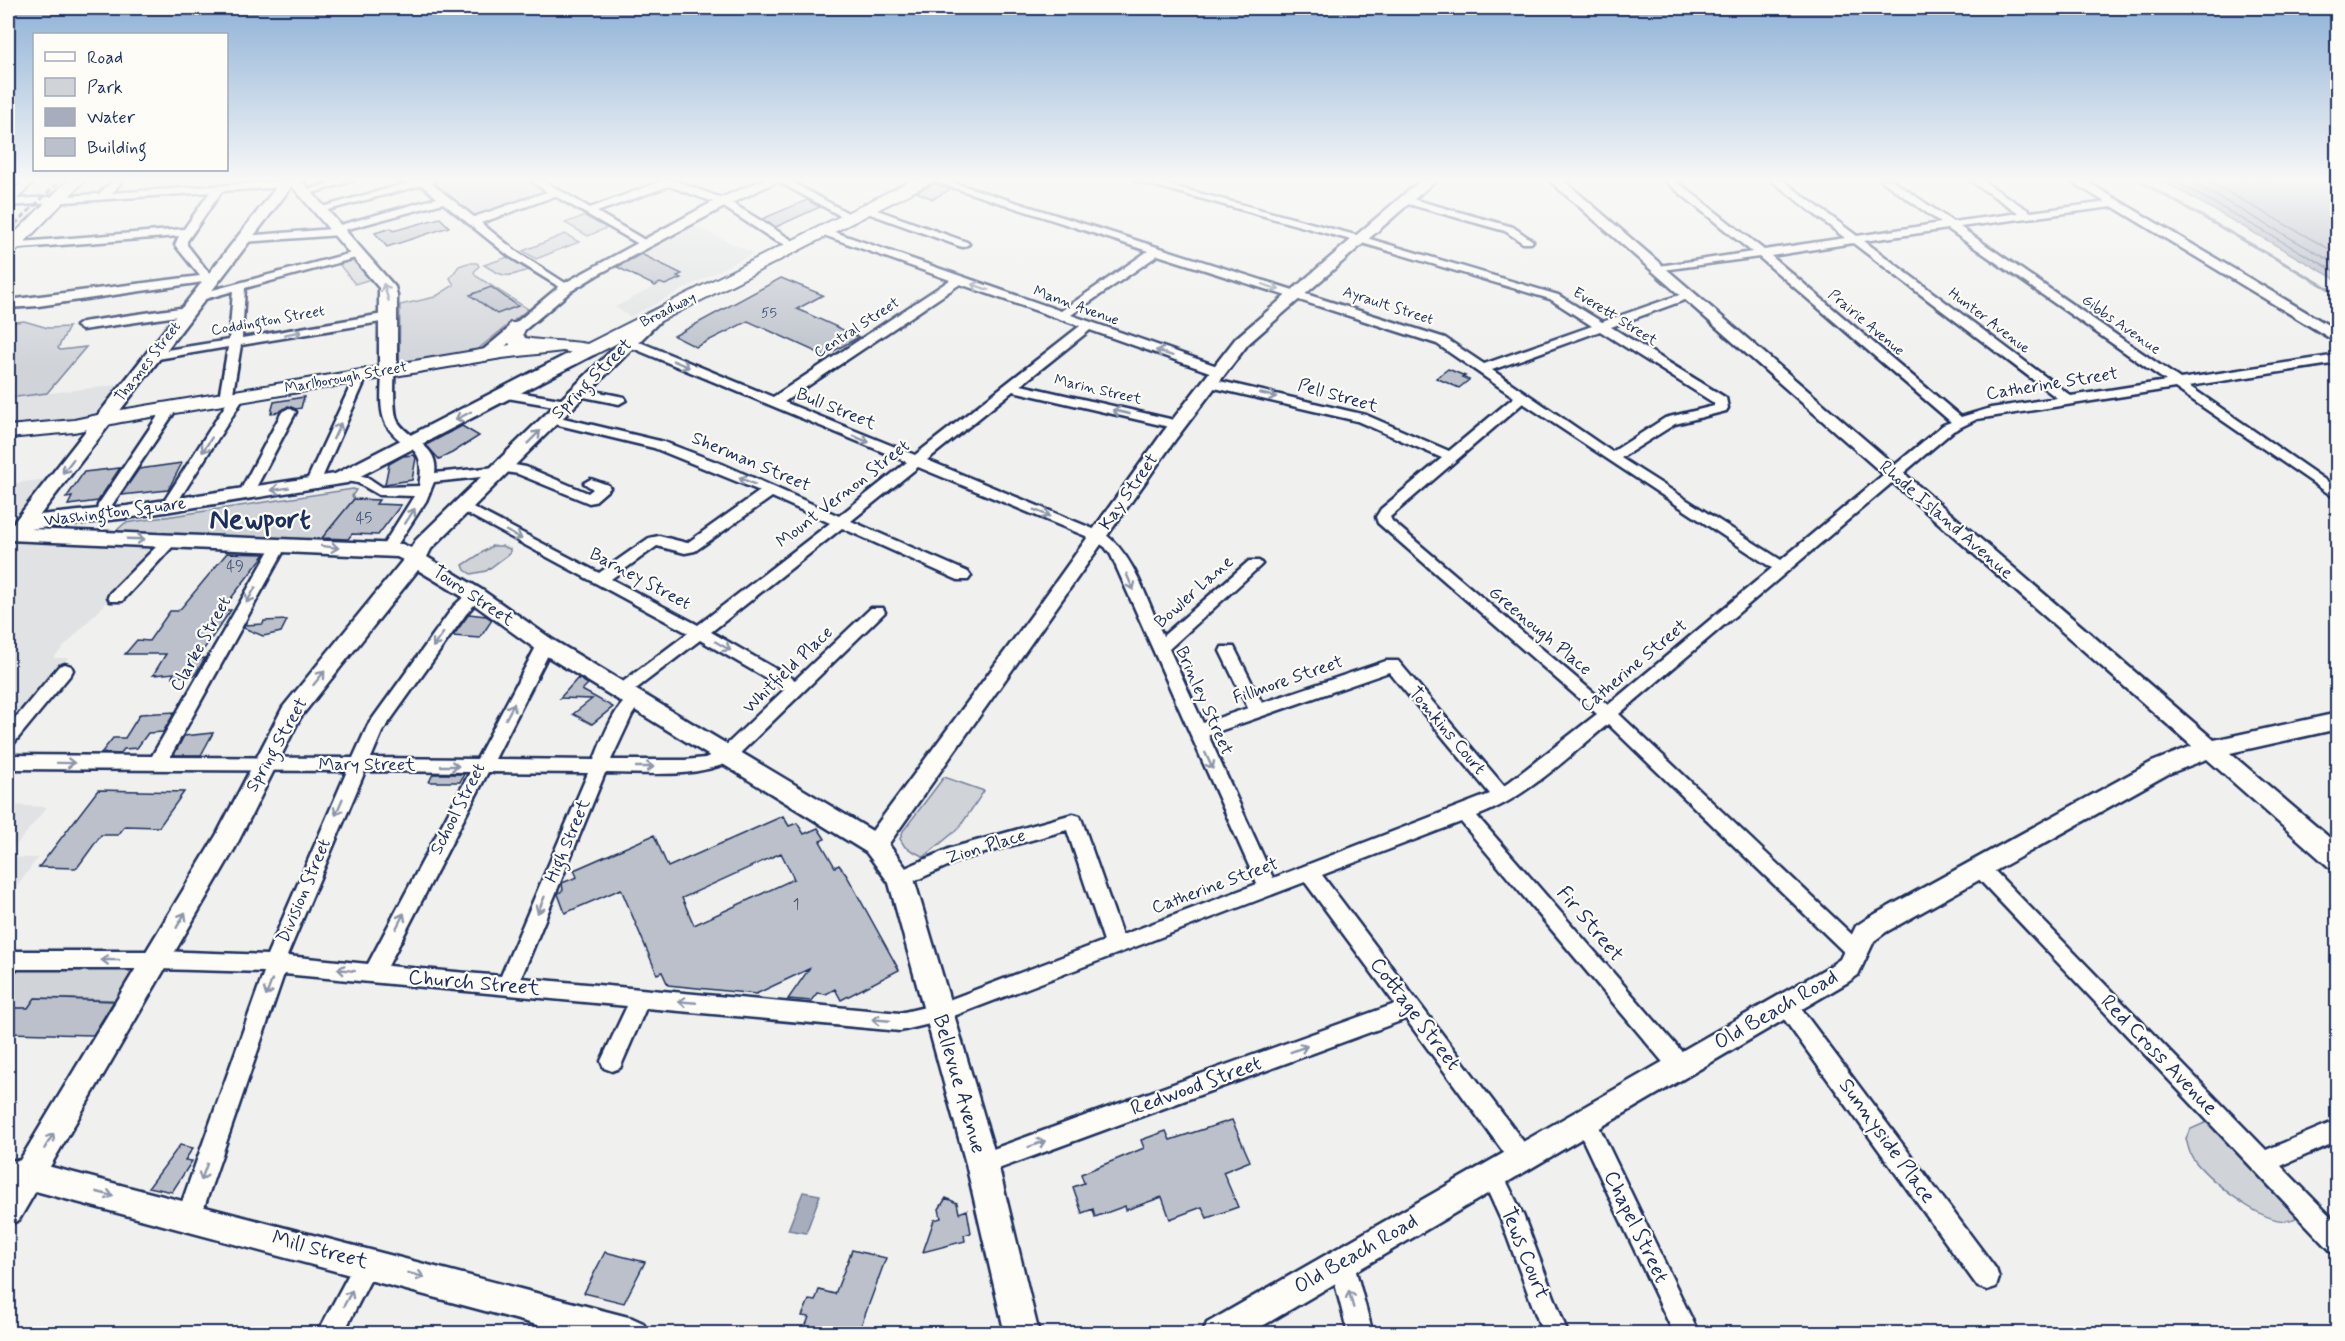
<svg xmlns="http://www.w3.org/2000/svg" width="2345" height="1341" viewBox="0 0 2345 1341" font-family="Mynerve,sans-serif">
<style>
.built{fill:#e0e2e3}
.green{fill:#d0d3d8;stroke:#76819b;stroke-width:1.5}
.water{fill:#a7adbd;stroke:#6f7b97;stroke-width:1.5}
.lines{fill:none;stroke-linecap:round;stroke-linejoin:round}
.shore{stroke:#536184;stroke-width:1.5}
.stream{stroke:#6f7b97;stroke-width:3}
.building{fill:#bbc0ca;stroke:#1b2f5e;stroke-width:1.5;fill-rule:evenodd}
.minor-casing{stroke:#1b2f5e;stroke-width:5}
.tertiary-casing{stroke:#1b2f5e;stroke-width:5}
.secondary-casing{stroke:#1b2f5e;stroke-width:5}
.primary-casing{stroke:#1b2f5e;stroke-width:4}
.minor{fill:#fdfcf7;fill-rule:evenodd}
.tertiary{fill:#fdfcf7;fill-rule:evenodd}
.secondary{fill:#fdfcf7;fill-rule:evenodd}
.primary{fill:#fdfcf7;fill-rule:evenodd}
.rail{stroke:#1b2f5e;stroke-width:3;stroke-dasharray:6 3;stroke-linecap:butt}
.oneway{stroke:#8c96aa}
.labels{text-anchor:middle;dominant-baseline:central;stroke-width:4.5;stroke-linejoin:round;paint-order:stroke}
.far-number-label{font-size:14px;fill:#435379}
.far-street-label{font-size:15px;fill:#1b2f5e;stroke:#fdfcf7}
.number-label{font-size:15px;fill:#435379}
.street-label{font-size:18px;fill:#1b2f5e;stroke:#fdfcf7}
.near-street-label{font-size:21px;fill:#1b2f5e;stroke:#fdfcf7}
.town-label{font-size:30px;font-weight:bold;fill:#1b2f5e;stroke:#fdfcf7}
</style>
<rect width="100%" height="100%" fill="#f0f0ee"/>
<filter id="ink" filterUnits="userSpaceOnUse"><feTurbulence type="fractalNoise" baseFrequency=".0167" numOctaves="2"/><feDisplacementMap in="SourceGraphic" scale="12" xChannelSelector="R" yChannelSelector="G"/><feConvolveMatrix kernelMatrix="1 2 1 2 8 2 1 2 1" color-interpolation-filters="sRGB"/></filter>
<g filter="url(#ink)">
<!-- built -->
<path class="built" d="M690,224L753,253L630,317L615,307L660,284L665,286L685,275L640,252Z
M125,384L102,416L8,425V398Z
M48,479L8,532V484Z
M15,540L160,547L53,658H68L8,730V549Z
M8,805L47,807L8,855Z
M8,857L38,858L8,898Z"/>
<!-- green -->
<path class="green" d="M437,180H529L550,192L475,218L433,181Z
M584,216L607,228L588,236L565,223Z
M565,234L579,242L536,259L523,251Z
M508,257L528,270C505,278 505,278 484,265Z
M353,259L371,279L355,284L338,263Z
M468,263H477L479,266L474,272L476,276L528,309L478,349L399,365L400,305L435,297L454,285L450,278L459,266Z
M24,321L48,328L69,327L58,348L60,350L86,347L47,393L8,398V323Z
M353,489L356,490L352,496L354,499L322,538L317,541L117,533L116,531L125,523Z
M492,546H502L510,549V553L486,571L471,574L465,570L463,565Z
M944,777L984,791L959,828L924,857L905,847L900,839L903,831Z
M140,966L120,1000L36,998L28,1008H12L8,1014V967Z
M2207,1122L2297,1217C2273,1235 2209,1180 2194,1160C2189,1154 2188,1146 2186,1138L2191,1129Z"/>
<!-- water -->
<path class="water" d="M2161,180H2337V280Z
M803,1192L820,1195L806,1233L788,1230Z"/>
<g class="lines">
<!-- shore -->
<path class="shore" d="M2173,180L2338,273
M2188,180L2338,265
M2206,180L2338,254"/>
<!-- stream -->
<path class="stream" d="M2138,180L2338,294"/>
</g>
<!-- building -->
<path class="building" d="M933,184L941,186L951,189L933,199L916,192Z
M807,200L820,207L776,227L762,219Z
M440,218L449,227L387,247L375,233L391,228L393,231Z
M641,254L682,274L677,276L681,278L665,285L660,283L655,286L617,267Z
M781,278L823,295L797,309L859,337L825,356L748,321L696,347L674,336Z
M491,287L518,306L497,314L470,295Z
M1448,369L1465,376L1462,377L1469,380L1459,388L1436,378Z
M304,397L301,408L296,409L288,406L280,412L271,413L274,402Z
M462,426L479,436L452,453L439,459L426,445Z
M414,455L416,458L412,480L385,484L389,464L403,456Z
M182,463L168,490L121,495L139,469Z
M120,468L98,501L68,505L72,497L66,498L84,472Z
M354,499L379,500L376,504L401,505L378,535L352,534L348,539L322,538Z
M227,553L265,554L222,610H231L197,659L205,658L195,675L172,677L174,673L153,675L166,654H125L137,640L149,641L170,611H178L182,607Z
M469,614L486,616L492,620L480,638L453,636Z
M287,620L281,632L268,635L263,636L244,628L245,625L263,624L264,621Z
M578,678L588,684L582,690L613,707L592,724L573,714L592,699L560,698Z
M175,712L163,732L148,733L137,748L124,749L120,754L101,753L113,738H125L140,714Z
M213,733L201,755H174L184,736Z
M433,774H464L460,782H429Z
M98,790L184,792L159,827L125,826L118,835H101L77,868L39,867Z
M783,816L789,826L797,823L804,834L818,828L825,839L820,841L835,867L839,865L847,876L899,970L841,1000L835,989L826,994L817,993L811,1001L788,999L809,969L756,994L668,985L662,972L657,974L621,889L565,913L558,894L563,890L562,883L577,877L574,870L654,835L668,867ZM781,853L794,879L694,925L682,898Z
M35,998L114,1001L93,1035L8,1033V1014L12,1008H28Z
M1232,1120L1250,1161L1223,1172L1238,1207L1207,1218L1202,1207L1170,1219L1162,1197L1126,1210L1125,1206L1095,1217L1093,1209L1082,1213L1073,1187L1084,1183L1081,1174L1144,1148L1141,1140L1166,1131L1170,1140Z
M180,1145L193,1148L185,1160L192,1161L172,1192L149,1187Z
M946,1198L957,1203L959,1213L967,1210L971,1233L964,1235L965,1241L923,1252L934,1220L941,1218L939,1209Z
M852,1250L886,1258L858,1334H819L804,1330L809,1317L802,1316L809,1300L815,1301L819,1290L835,1294Z
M605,1252L645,1262L624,1303L584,1293Z"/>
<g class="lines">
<!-- minor casing -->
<g class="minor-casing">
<path id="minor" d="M24,180H35L17,199L99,194L113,180H123L112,193L299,180L304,183L299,186L222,191L187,241V245L209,273L217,276V280L38,306L8,308V300L200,276L175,245L179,236L8,249V243L184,229L210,192L8,206V197Z
M339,180H354L306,195L301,192Z
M419,180H435L431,183L474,217L547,192L530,180H542L590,208L659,182L658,180H673L727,200L800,245L794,248L774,240L719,204L669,186L597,212L648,242V246L644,247L555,196L481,223L517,252L570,286V290L566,291L509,256L443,203L344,230V234L340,235L243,242L237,239L243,236L332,229L333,227L437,198L422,185L320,212L315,209Z
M776,180H788L855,217L854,219H846Z
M930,180H945L1445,338L1484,364L1592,326L1550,299L1362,243L1134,180H1150L1370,239L1558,295L1602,322L1685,293H1693V297L1611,327L1726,398L1728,408L1726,411L1675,424L1621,458L1781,560L1943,425L1951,422L1759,257L1655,271L1653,269L1659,266L1752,252L1664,180H1675L1764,250L1845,238L1771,180H1782L1857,236L1941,223L1881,180H1892L1953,222L2019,213L1969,180H1981L2031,212L2115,201L2119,202V206L1960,227L2180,379L2338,355V363L2189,386L2338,489V500L2175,388L1977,419L1953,431L1619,714L1864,946L1867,952L1864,958L1857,961L1850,958L1608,724C1567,758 1527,797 1477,816L1688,1059L1691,1066L1688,1073L1680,1076L1672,1073L1461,822L1322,875L1529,1149L1532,1157L1529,1165L1521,1168L1513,1165L1406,1019L982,1175L974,1172L971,1164L974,1156L982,1153L1395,1004L1305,882L938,1022L900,1031L646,1008L620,1068L612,1071L604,1068L601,1061L627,1006L284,974L201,1216L197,1224L189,1228L181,1224L177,1216L264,972L158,969H8V951H158L267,955L347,771L8,769V755L152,756L273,545L280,540L287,545L170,757L353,758L368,725L454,606L470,591L475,590L483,595L466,614L382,732L371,758L477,759L537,645L539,641H551L553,645L495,759L594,760C601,743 620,688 641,695L643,699L632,715L611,760H685L705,758L720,751L785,689L700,640L628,695H616L614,691L616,687L688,633L455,507L457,504H467L599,573L649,538L659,536L687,543L760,491L654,448L546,422L544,419L546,416L551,415L664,442L722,464L839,516L907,462L635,349L622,347L620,344L622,341L642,343L773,397L950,280L818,233V229H826L1061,311L1148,251ZM1948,229L2166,381L2071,396L1864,241ZM1853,243L2057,398L1991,408L1961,417L1771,256ZM1158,255L1437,344L1514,397L1449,451L1366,415L1211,379L1205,383L1206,386L1357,421L1442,458L1381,509L1376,517L1378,523L1597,714L1504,786L1398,661H1386L1262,703L1234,647H1222L1220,651L1248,708L1203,723L1169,649L1259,567L1262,564L1259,561H1249L1163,636C1148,603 1134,553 1103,533L927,460L1013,391L1178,429L1183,428L1185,425L1183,422L1021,385L1090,330L1215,374H1223L1225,371L1223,368L1071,315ZM960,284L1080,326L915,455L784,402ZM1600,331L1714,403V406L1665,418L1612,452L1492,370ZM1523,403L1772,568L1608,705L1392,521L1390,517ZM918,467L1093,539L1105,547L1111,555L1257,884L1122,935L1082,821L1080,816L1073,814L951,848L894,873L891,879L894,885L901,887L963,859L1067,830L1104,941L938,1004L900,1013L521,978L605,773C649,773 692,779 732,761L885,612L883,608H871L795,680L711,632L842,528L958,580H968L971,576L968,572L851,521ZM772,497L830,523L698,625L611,579L657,546L685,553L695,551ZM1389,672L1490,794L1273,878L1208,735ZM365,771L470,772L368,964L287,956ZM488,772L588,773L501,976L388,966Z
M1405,197L1513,227L1533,241L1531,243H1523L1505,231L1401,202L1400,200Z
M866,206L967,242L969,244L963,247L959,246L862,211L861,209Z
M359,251L363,252V256L245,288L242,338L389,313L393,314V320L241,345L233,393L238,392L245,396L173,509H163L161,506L228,401H221L219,398L228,347L152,360L146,356L148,353L229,340L233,291L198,301L192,297L194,295Z
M187,307L191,308V314L82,330L76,326L82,322Z
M388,366L394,370C395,382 392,412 398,422C411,441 439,446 435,473L496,467L503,463L526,467L588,493L593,489L584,483L591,479L608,485L610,488L594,502L589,503L518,474L506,472L499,475L434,482L426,501L392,553H382L380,550L414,496L379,495L358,483L341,480L339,477L346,473L367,477L382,487L419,486C427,441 405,454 387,426C378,411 382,386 382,370Z
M361,372L367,376L322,478L324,484L317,488L312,487L308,478L355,376Z
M579,388L624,397L626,400L619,404L574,395L573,392Z
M506,390L566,400L573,404L566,408L501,397L499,394Z
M171,403L178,407L112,505L114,513L107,518L97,511L98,505L166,404Z
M289,408L296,412L252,495L245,499L240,498L238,495L282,412Z
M170,536L177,541L175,544L122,601H110L108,597L110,593L165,538Z
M65,664L71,666L73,670L71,674L14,743L8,744V727L59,666Z
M1980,860L1987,863L2266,1150L2338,1120V1141L2281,1166L2338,1224V1254L2330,1250L1973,873L1971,868L1973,863Z
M1786,996L1793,998L1996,1269L1999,1278L1996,1287L1987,1290L1978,1287L1779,1012L1776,1005L1779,998Z
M1585,1110L1593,1114L1699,1334H1674L1574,1121L1577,1114Z
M1491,1163L1499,1166L1523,1215L1568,1334H1543L1501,1220L1480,1174L1483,1166Z
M367,1251L375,1255L379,1263L343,1334H317L359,1255Z
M1342,1252L1350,1256L1354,1264L1373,1334H1348L1330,1264L1334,1256Z"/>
</g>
<!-- tertiary casing -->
<g class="tertiary-casing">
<path id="tertiary" d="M763,180H780L728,205L597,275L571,291L491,358L485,360L477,355L561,285L718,199Z
M1421,180H1436L1248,344L1175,440L883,852L875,855L867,852L863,845L867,838L1037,608L1163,432L1236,338Z
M1549,180H1563L2214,740L2338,713V729L2230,753L2338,845V870L2329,867L2207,759L2168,774L1886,932L1874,941L1858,975L1848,982L1249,1334H1202L1207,1323L1830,966L1840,959L1856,926L1868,918L2152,762L2192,746Z
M2069,180H2084L2338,331V343Z
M8,1160L28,1161L632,1318L643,1323L648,1334H571L28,1189L8,1188Z"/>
</g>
<!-- secondary casing -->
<g class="secondary-casing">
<path id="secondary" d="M282,180H301L395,287L397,295V370L394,374H382L379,370V288L292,186L40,515L127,506L335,474L583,346H595L597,350L595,354L347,483L127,518L31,529L402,544L411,548L416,540L648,315H660L662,318L660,321L431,549L427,557L482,590L553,640L884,838L914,879L998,1164L1039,1334H1005L966,1164L889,883L866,852L537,650L468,600L418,570L300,718L235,848L19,1220L8,1225V1180L217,834L283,707L403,560L397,557L8,540V530L11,526Z"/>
</g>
<!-- primary casing -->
<g class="primary-casing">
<path id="primary" d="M68,180H85L14,253L8,254V240Z
M912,180H932L930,183L596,354L589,356L563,351L502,358L121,422L74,432L8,438V426L74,420L121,410L510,345L505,334L510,323H524L526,327L523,334L525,338C546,342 566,340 587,344Z"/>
</g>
<!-- minor -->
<use href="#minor" class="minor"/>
<!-- tertiary -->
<use href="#tertiary" class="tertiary"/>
<!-- secondary -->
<use href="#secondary" class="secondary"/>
<!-- primary -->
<use href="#primary" class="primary"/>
<!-- rail -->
<path class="rail" d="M8,231L61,180"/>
</g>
<!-- one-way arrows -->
<defs><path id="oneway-shaft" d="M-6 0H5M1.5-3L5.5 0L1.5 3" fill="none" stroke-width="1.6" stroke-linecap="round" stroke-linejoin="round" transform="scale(1.5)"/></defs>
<g class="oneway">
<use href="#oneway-shaft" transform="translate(980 287) rotate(-161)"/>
<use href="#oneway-shaft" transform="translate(1271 287) rotate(18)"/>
<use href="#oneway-shaft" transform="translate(386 292) rotate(-107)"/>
<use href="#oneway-shaft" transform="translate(293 333) rotate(-10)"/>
<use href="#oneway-shaft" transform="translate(1164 353) rotate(-161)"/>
<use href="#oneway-shaft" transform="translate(681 364) rotate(23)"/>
<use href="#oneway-shaft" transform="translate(1268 395) rotate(12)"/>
<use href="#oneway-shaft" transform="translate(1121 412) rotate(-167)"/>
<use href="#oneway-shaft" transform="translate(463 416) rotate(152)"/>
<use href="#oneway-shaft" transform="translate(337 431) rotate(-65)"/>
<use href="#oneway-shaft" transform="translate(534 437) rotate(-45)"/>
<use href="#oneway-shaft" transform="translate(861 439) rotate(22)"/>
<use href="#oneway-shaft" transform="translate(207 445) rotate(123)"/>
<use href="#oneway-shaft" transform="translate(68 466) rotate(128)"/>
<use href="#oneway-shaft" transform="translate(747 481) rotate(-156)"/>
<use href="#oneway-shaft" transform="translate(280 489) rotate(171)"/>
<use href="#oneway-shaft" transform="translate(1042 513) rotate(22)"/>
<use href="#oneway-shaft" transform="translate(410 516) rotate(-57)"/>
<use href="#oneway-shaft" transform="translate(514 535) rotate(28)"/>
<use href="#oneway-shaft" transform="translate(136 539) rotate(2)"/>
<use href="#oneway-shaft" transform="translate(330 547) rotate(7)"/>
<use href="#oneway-shaft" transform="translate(1130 582) rotate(67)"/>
<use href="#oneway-shaft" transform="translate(251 595) rotate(120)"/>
<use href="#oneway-shaft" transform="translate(438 640) rotate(126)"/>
<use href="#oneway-shaft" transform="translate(723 646) rotate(30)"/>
<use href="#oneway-shaft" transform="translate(319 678) rotate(-51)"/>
<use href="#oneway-shaft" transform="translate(510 711) rotate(-62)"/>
<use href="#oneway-shaft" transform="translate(1209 761) rotate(65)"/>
<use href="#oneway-shaft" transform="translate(66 763) rotate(1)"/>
<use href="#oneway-shaft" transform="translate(450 766)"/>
<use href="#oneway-shaft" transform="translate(645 767)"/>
<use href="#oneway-shaft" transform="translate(339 807) rotate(113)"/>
<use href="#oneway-shaft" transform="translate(541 905) rotate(113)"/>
<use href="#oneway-shaft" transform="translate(181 920) rotate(-60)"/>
<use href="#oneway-shaft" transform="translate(400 921) rotate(-63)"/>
<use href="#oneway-shaft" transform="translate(110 960) rotate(180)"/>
<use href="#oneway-shaft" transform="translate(346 970) rotate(-173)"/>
<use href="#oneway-shaft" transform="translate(269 988) rotate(110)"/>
<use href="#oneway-shaft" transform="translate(687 1002) rotate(-175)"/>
<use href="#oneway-shaft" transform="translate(881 1020) rotate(-175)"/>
<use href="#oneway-shaft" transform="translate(1299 1049) rotate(-20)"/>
<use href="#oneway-shaft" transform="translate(49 1141) rotate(-59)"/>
<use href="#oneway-shaft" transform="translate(1037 1144) rotate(-20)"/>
<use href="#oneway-shaft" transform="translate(204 1172) rotate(110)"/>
<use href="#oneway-shaft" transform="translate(105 1194) rotate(14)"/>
<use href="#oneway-shaft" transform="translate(416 1275) rotate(15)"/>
<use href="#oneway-shaft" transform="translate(348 1298) rotate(-62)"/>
<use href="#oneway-shaft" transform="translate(1351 1299) rotate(-105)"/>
</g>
</g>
<!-- sky -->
<linearGradient id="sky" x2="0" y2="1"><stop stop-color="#8eb1d7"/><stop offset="0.49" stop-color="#f8f8f7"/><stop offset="1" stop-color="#f8f8f7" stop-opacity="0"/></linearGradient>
<rect width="2345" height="367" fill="url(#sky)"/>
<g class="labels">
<!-- far-number labels -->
<g class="far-number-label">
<text x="769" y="313">55</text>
</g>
<!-- far-street labels -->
<g class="far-street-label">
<text transform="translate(1076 306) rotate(20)">Mann Avenue</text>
<text transform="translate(1388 306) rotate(18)">Ayrault Street</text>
<text transform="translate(668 310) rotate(-27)">Broadway</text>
<text transform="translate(1615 317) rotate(32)">Everett Street</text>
<text transform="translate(268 321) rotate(-10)">Coddington Street</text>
<text transform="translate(1989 321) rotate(37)">Hunter Avenue</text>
<text transform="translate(1866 323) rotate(40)">Prairie Avenue</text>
<text transform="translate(2121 325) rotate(35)">Gibbs Avenue</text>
<text transform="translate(857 328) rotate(-33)">Central Street</text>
<text transform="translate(148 362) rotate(-52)">Thames Street</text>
<text transform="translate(346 378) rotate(-10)">Marlborough Street</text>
<text transform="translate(1098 390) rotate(13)">Marin Street</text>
</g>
<!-- number labels -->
<g class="number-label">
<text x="364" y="519">45</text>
<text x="235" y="567">49</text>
<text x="796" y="905">1</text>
</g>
<!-- street labels -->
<g class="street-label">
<text transform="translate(592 379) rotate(-45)">Spring Street</text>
<text transform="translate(2052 384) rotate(-9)">Catherine Street</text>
<text transform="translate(1338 396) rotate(16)">Pell Street</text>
<text transform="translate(836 409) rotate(22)">Bull Street</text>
<text transform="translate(751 462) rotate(23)">Sherman Street</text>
<text transform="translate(1129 492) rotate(-55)">Kay Street</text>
<text transform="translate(843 494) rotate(-38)">Mount Vernon Street</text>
<text transform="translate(115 512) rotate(-7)">Washington Square</text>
<text transform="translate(1946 520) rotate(41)">Rhode Island Avenue</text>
<text transform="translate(640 579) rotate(28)">Barney Street</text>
<text transform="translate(1194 592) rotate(-42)">Bowler Lane</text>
<text transform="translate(473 596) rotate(34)">Touro Street</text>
<text transform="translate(1540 631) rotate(40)">Greenough Place</text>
<text transform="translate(201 644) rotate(-61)">Clarke Street</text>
<text transform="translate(1634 666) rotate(-40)">Catherine Street</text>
<text transform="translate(788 670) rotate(-44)">Whitfield Place</text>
<text transform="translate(1288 680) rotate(-19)">Fillmore Street</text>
<text transform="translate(1204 701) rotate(66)">Brinley Street</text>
<text transform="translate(1447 731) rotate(50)">Tomkins Court</text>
<text transform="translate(277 745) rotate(-60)">Spring Street</text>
<text x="367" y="765">Mary Street</text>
<text transform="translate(458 809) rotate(-63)">School Street</text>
<text transform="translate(568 841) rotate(-67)">High Street</text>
<text transform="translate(986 847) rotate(-17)">Zion Place</text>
<text transform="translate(1215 886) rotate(-20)">Catherine Street</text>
<text transform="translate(304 891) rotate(-67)">Division Street</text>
</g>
<!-- near-street labels -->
<g class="near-street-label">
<text transform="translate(1590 924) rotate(50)">Fir Street</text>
<text transform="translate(474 983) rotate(5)">Church Street</text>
<text transform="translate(1776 1010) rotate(-30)">Old Beach Road</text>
<text transform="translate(1415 1014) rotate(53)">Cottage Street</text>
<text transform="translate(2159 1055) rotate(46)">Red Cross Avenue</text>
<text transform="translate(959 1084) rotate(74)">Bellevue Avenue</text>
<text transform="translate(1196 1086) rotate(-20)">Redwood Street</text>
<text transform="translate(1887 1141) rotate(54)">Sunnyside Place</text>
<text transform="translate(1636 1227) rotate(64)">Chapel Street</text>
<text transform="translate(320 1250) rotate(15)">Mill Street</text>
<text transform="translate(1525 1253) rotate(68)">Tews Court</text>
<text transform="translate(1356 1254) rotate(-30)">Old Beach Road</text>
</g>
<!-- town labels -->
<g class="town-label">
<text x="260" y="519">Newport</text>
</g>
</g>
<!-- margin -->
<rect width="2345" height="1341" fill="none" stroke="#fdfcf7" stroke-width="30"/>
<rect x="15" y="15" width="2315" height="1311" fill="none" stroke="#1b2f5e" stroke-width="2" filter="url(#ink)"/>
<!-- legend -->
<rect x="33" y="33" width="195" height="138" fill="#fdfcf7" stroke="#a3aaba" stroke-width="1.5"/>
<rect x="45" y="52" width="30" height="9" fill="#fdfcf7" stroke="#a3aaba" stroke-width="1.5"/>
<text x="87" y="63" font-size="18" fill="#1b2f5e">Road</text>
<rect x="45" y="78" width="30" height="18" fill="#d0d3d8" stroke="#a3aaba" stroke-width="1.5"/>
<text x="87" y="93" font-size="18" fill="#1b2f5e">Park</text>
<rect x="45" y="108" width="30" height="18" fill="#a7adbd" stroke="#a3aaba" stroke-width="1.5"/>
<text x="87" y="123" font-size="18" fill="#1b2f5e">Water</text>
<rect x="45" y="138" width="30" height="18" fill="#bbc0ca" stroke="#a3aaba" stroke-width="1.5"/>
<text x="87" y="153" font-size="18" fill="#1b2f5e">Building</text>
</svg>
